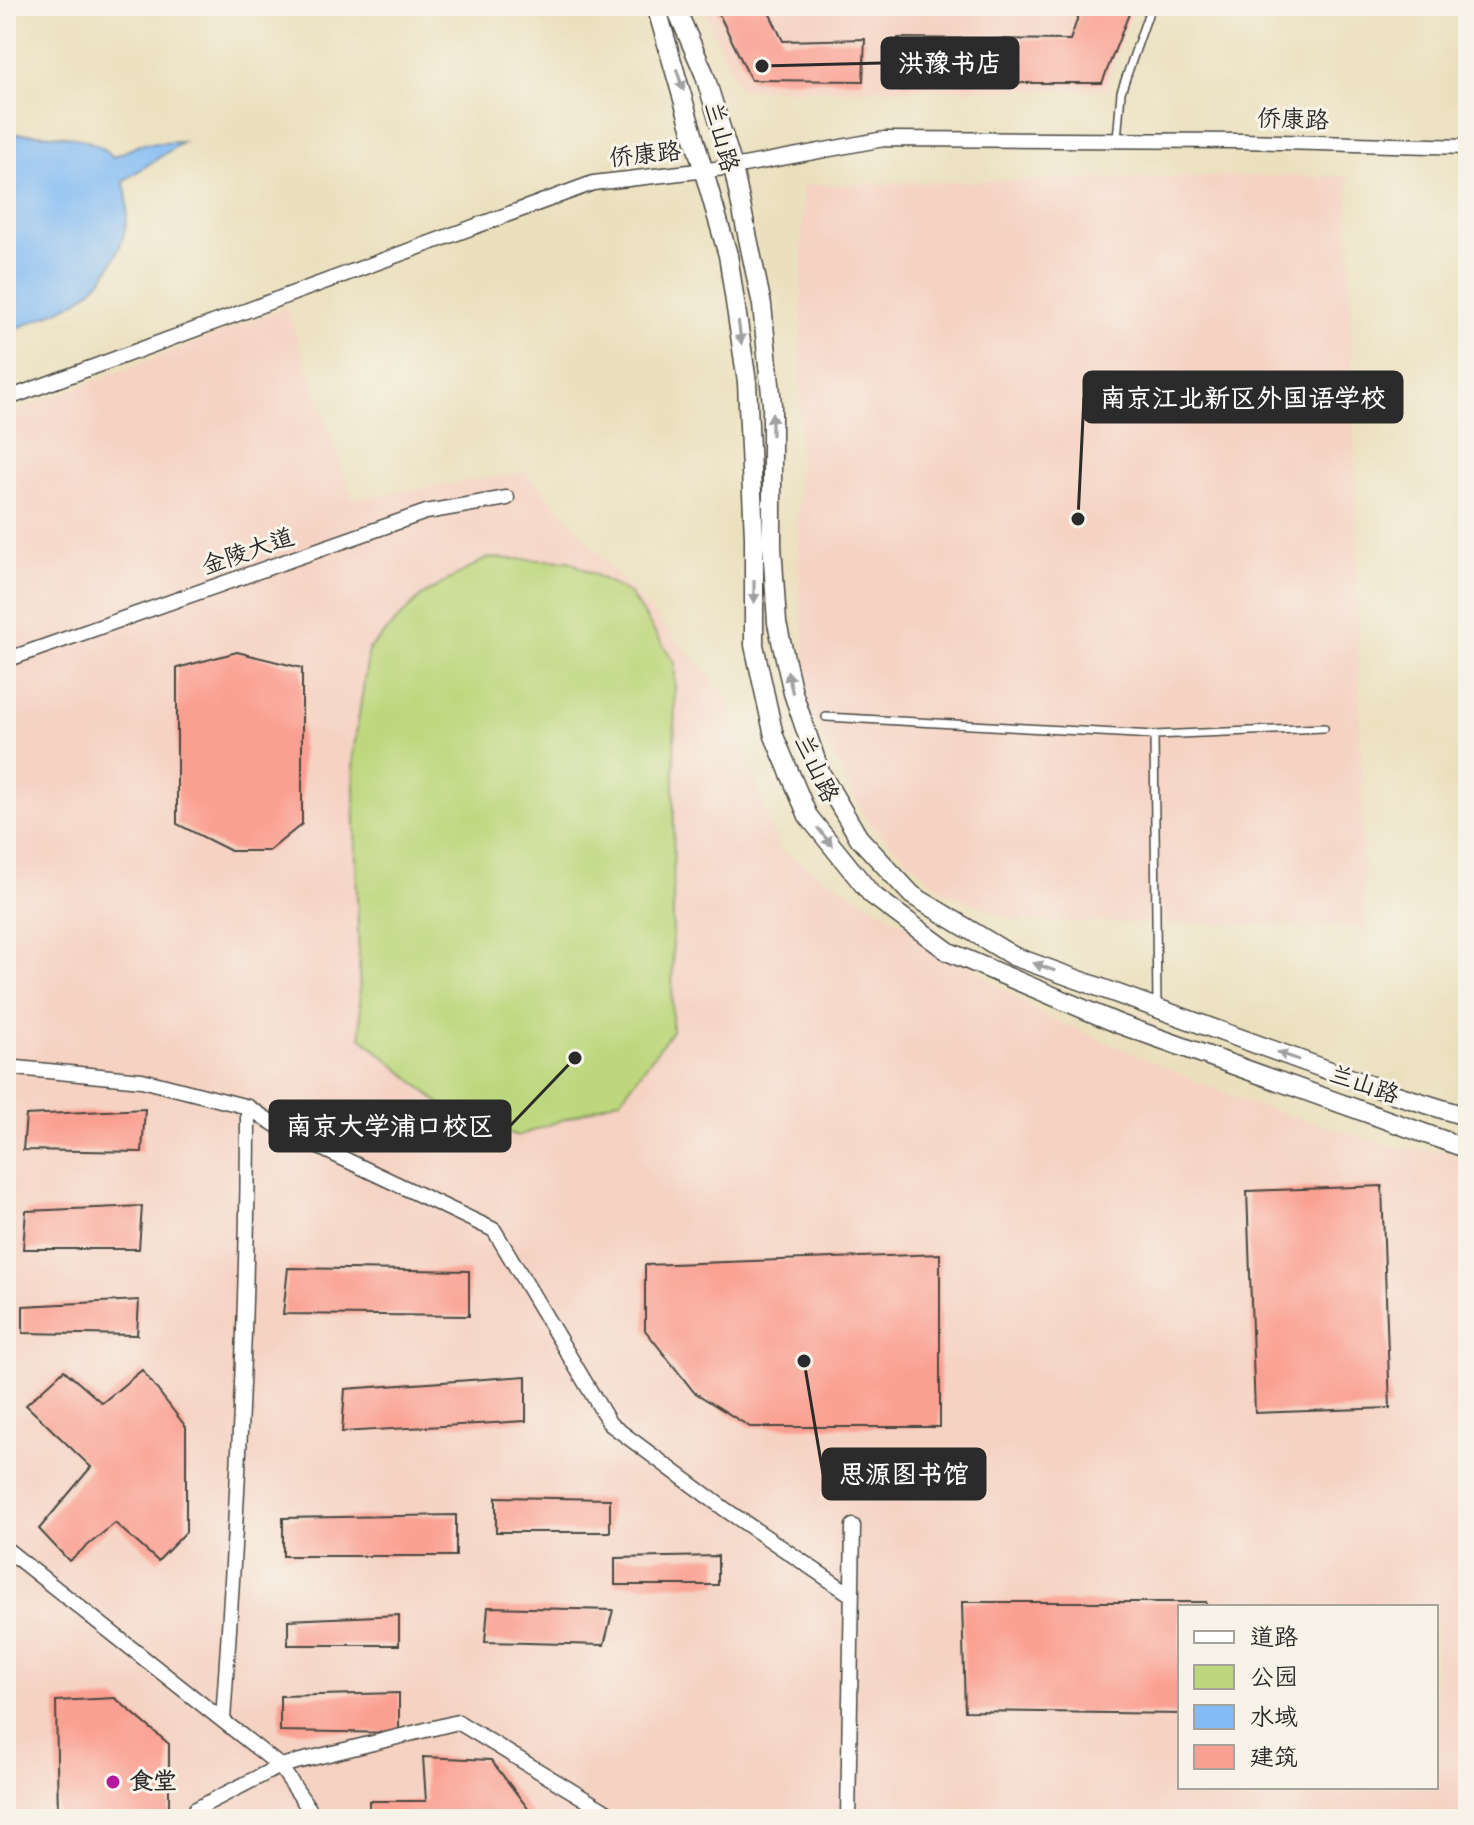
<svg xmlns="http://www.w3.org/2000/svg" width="1474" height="1825" viewBox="0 0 1474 1825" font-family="'Architects Daughter','LXGW WenKai TC',sans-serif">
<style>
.built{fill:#f5d2c2;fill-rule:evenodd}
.green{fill:#bcd77c;stroke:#748154;stroke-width:2}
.water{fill:#83bcf4;stroke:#577490;stroke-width:2}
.building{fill:#faa092}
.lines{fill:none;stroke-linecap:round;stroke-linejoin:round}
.service-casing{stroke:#484641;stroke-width:10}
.minor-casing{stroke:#484641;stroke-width:17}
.tertiary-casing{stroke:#484641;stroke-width:21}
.service{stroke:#fff;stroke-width:7}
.minor{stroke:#fff;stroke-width:14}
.tertiary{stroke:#fff;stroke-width:18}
.oneway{fill:#a0a0a0}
.poi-dot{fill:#b5179e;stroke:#f7f3e8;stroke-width:3}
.labels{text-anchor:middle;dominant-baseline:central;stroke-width:6;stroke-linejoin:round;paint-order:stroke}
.street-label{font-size:24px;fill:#2b2b2b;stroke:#f7f3e8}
.poi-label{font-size:24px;font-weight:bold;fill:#2b2b2b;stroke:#f7f3e8;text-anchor:start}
.leader{fill:none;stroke:#2b2b2b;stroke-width:3}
.callout-dot{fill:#2b2b2b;stroke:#f7f3e8;stroke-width:3}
.callout{fill:#2b2b2b;stroke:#2b2b2b;stroke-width:3}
.callout-label{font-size:26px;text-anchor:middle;font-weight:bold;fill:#fff}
</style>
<rect width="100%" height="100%" fill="#f7f3e8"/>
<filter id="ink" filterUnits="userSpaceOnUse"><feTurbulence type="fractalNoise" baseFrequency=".0125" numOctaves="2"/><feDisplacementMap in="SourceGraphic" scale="16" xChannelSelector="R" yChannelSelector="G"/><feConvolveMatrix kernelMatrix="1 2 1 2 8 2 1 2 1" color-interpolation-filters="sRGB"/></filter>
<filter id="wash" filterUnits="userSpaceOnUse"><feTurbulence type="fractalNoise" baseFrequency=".006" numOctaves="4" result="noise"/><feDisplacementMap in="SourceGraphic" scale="32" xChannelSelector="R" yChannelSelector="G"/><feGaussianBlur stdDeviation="1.8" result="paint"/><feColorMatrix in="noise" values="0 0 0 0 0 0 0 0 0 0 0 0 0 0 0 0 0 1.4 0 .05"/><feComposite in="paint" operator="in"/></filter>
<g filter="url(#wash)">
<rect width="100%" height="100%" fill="#ebe0be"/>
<!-- built -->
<path class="built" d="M702,6H1133L1106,90L740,89Z
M1227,176H1348L1365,927L1016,921L943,891L869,824L809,709L798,565L803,185Z
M287,307L353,499L526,472L725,694L779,850L930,939L1041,1014L1249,1103L1400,1148L1468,1154V1819H6V415ZM1180,1607H1436V1787H1180Z"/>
<!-- green -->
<path class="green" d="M487,558L569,561L629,593L675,663L672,1031L621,1099L518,1136L450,1112L361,1037L353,754L369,649L421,596Z"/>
<!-- water -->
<path class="water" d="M6,134C39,134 89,131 113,157L142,144L183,142L123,181C137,221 115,275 81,298C59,313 30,322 6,333Z"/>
<g id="blocks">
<!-- building -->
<path class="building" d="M715,6H766L783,41L865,39L863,81L751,80Z
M1082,6H1132L1102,83H902L898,38L1070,40Z
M237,652L302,668V824L269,851H231L177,824V668Z
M145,1109L142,1152L23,1150L26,1115Z
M1382,1186L1390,1408L1255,1413L1247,1191Z
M142,1206L139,1249H23L26,1211Z
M940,1254V1427H750L694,1392L645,1330V1265Z
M288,1268L469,1271V1316L283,1314Z
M139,1300L137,1335L23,1333V1306Z
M64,1370L102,1403L142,1370L186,1427V1532L158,1561L115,1523L69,1561L39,1529L91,1467L26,1405Z
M526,1376V1421L342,1432L345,1389Z
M496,1497L610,1499V1532H496Z
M456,1515V1556H283V1518Z
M718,1556V1585H615V1558Z
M962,1602H1206V1607H1180V1714L965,1711Z
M488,1607L613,1610L604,1645L485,1642Z
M399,1615V1645H288V1620Z
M399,1693V1733L280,1731V1696Z
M115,1698L169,1744V1819H58L56,1701Z
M423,1757L491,1760L536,1819H369V1801H426Z"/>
</g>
</g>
<g filter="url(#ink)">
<use href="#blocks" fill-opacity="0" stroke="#484641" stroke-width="2"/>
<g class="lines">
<!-- service casing -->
<g class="service-casing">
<path id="service" d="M1117,140L1121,92L1151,6
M826,717L1154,735L1324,728
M1154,735L1157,1006"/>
</g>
<!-- minor casing -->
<g class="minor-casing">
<path id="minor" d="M6,399L593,183L733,167L884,139L1242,141L1468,147
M6,660L426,512L507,498
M6,1067L142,1080L248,1107L285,1131L494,1230L610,1424L726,1510L850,1594
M6,1549L280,1766L316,1819
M223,1720C237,1516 248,1312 248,1107
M196,1819V1809L280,1766L458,1722L618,1819
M848,1819L853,1526"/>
</g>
<!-- tertiary casing -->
<g class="tertiary-casing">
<path id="tertiary" d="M656,6L728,255L747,382L754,537V645L774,736L808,816L871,894L949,952L1119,1024L1468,1149
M675,6L704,73L733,167L762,305L772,404V545L777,623L793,693L820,772L859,838L912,895L1013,956L1394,1094L1468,1117"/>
</g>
<!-- service -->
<use href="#service" class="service"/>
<!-- minor -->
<use href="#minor" class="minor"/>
<!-- tertiary -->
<use href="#tertiary" class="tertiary"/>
</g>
<!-- one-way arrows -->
<defs><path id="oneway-solid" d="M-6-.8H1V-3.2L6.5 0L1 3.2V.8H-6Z" transform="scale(2)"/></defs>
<g class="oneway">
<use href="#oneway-solid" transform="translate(680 80) rotate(72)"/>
<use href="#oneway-solid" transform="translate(740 333) rotate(82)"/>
<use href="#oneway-solid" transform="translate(772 424) rotate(-90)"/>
<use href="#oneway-solid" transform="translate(754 592) rotate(90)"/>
<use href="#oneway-solid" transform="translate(790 682) rotate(-103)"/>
<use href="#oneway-solid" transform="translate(825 837) rotate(52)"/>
<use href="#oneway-solid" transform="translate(1044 967) rotate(-160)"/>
<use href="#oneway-solid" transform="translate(1288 1056) rotate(-160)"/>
</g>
</g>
<!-- markers -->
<circle class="poi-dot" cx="113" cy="1782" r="8"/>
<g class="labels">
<!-- street labels -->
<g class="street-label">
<text transform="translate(1293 120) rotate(2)">侨康路</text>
<text transform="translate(721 137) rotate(75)">兰山路</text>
<text transform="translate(645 155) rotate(-6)">侨康路</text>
<text transform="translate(248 552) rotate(-19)">金陵大道</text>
<text transform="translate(816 769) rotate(65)">兰山路</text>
<text transform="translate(1364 1085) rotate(19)">兰山路</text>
</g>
<!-- poi labels -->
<g class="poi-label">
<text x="129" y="1782">食堂</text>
</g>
</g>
<!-- callouts -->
<path class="leader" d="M762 66L882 63M1078 519L1084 397M575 1058L510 1126M804 1361L823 1474"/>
<g class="callout-dot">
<circle cx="762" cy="66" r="8"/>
<circle cx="1078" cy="519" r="8"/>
<circle cx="575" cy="1058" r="8"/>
<circle cx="804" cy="1361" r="8"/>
</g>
<g class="callout">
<rect x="882" y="38" width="136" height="50" rx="8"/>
<rect x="1084" y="372" width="318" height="50" rx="8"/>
<rect x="270" y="1101" width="240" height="50" rx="8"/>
<rect x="823" y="1449" width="162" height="50" rx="8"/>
</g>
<g class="callout-label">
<text x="950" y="72">洪豫书店</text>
<text x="1243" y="407">南京江北新区外国语学校</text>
<text x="390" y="1135">南京大学浦口校区</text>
<text x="904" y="1483">思源图书馆</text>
</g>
<!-- margin -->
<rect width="1474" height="1825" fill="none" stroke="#f7f3e8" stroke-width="32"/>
<!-- legend -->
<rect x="1178" y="1605" width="260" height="184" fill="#f7f3e8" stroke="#a5a39c" stroke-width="2"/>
<rect x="1194" y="1631" width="40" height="12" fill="#ffffff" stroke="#a5a39c" stroke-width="2"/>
<text x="1250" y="1645" font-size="24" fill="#2b2b2b">道路</text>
<rect x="1194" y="1665" width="40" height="24" fill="#bcd77c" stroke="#a5a39c" stroke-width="2"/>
<text x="1250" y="1685" font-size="24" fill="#2b2b2b">公园</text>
<rect x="1194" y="1705" width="40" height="24" fill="#83bcf4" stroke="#a5a39c" stroke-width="2"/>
<text x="1250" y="1725" font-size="24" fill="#2b2b2b">水域</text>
<rect x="1194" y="1745" width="40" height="24" fill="#faa092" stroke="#a5a39c" stroke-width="2"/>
<text x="1250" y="1765" font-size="24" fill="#2b2b2b">建筑</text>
</svg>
